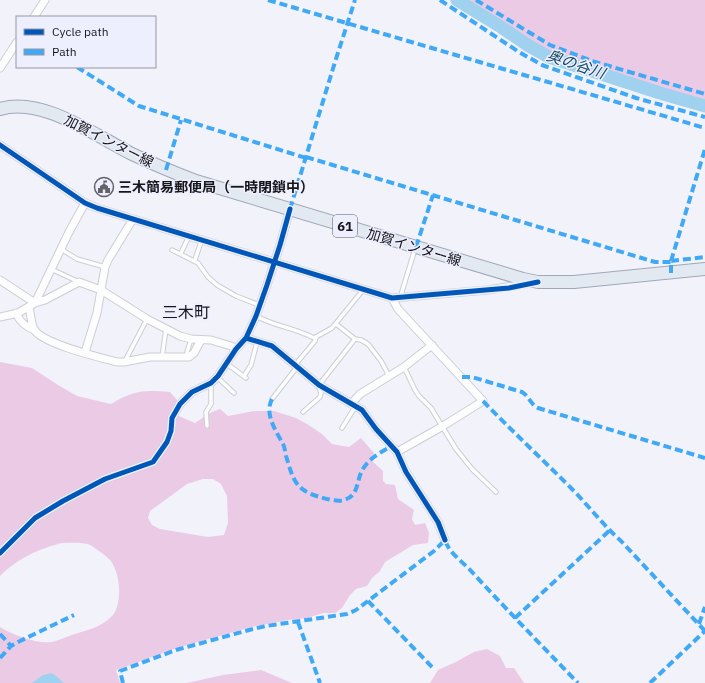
<svg xmlns="http://www.w3.org/2000/svg" width="705" height="683" viewBox="0 0 705 683" font-family="'IBM Plex Sans','Noto Sans JP',sans-serif">
<style>
.forest{fill:#ebcae5;fill-rule:evenodd}
.water{fill:#a0d2ef}
.lines{fill:none;stroke-linecap:round;stroke-linejoin:round}
.river{stroke:#a0d2ef;stroke-width:13}
.service-casing{stroke:#cdced4;stroke-width:5.5}
.minor-casing{stroke:#cdced4;stroke-width:9}
.primary-casing{stroke:#a0a8b8;stroke-width:14}
.service{stroke:#fdfdfe;stroke-width:3.5}
.minor{stroke:#fdfdfe;stroke-width:7}
.primary{stroke:#e3e9f1;stroke-width:12}
.quiet{stroke:#3fa9f5;stroke-width:4;stroke-dasharray:8 4;stroke-linecap:butt}
.cycleway-casing{stroke:#edeefe;stroke-width:8}
.cycleway{stroke:#0057b8;stroke-width:5}
.labels{text-anchor:middle;dominant-baseline:central;stroke-width:3;stroke-linejoin:round;paint-order:stroke}
.shield{fill:#edeefe;stroke:#56565e;stroke-width:1}
.shield-label{font-size:13px;font-weight:bold;fill:#15151a}
.street-label{font-size:14px;fill:#15151a;stroke:#edeefe}
.poi-label{font-size:14px;font-weight:bold;fill:#15151a;stroke:#edeefe;text-anchor:start}
.water-label{font-size:15px;font-style:italic;fill:#0d4761;stroke:#edeefe}
.quarter-label{font-size:16px;fill:#15151a;stroke:#edeefe}
</style>
<rect width="100%" height="100%" fill="#f1f2fa"/>
<!-- forest -->
<path class="forest" d="M466,0H705V101L656,87L576,62L537,47Z
M0,362L32,368L58,385L77,396L111,404C134,390 144,390 170,392L177,400L172,413L195,423L210,413L220,409L228,416L254,411H274L296,418L307,424L322,434L332,444L349,447L361,438L374,453L372,461L383,471V481L386,484L395,485L398,499L414,510L412,519L415,525L425,523L429,533L428,543L413,545L385,562L380,571L372,578L367,586L356,589L350,595L342,608L335,613H323L307,618L288,620L251,627L180,647L116,670L120,683H0V627C13,635 36,644 52,642C60,640 68,636 75,634C88,630 101,627 111,617C123,606 121,573 110,560C106,556 101,552 96,549C94,547 91,545 88,544C82,543 64,542 58,544C38,549 14,561 0,576ZM203,479H213L221,484L227,496L228,523L224,535L208,537L160,529L152,525L148,518L150,511L187,484Z
M487,649L500,656L506,668H514L524,683H430L438,670L456,662L474,652Z
M261,670L292,683H187L223,675Z"/>
<!-- water -->
<path class="water" d="M51,673L55,675L64,683H32L43,675Z"/>
<g class="lines">
<!-- river -->
<path class="river" d="M457,0L501,27L529,46L549,57L663,94L705,106"/>
<!-- service casing -->
<g class="service-casing">
<path id="service" d="M61,249L77,259L105,267
M172,250L198,263L208,277L217,285L236,296L259,305
M181,253L189,236
M195,260L202,239
M51,269L79,282
M400,298L415,249
M256,316C274,326 295,328 314,338L332,328L363,290
M336,324L355,339L361,340L368,344L381,361L389,376
M162,357L166,329
M187,357V352L191,339
M125,361L147,319
M226,363L246,378
M295,365L315,341L316,337
M404,367L415,390L419,396L431,408L456,449L472,469L496,492
M244,376L251,365L257,342
M217,377L234,393
M319,385L355,339
M272,399L297,367
M303,412L320,397L321,393L318,385
M207,426L206,412L211,404V384
M342,428L355,407"/>
</g>
<!-- minor casing -->
<g class="minor-casing">
<path id="minor" d="M34,17L45,0
M0,68L17,42
M0,145L85,203L97,208L392,298L488,290L531,283
M0,280L35,303
M392,298L398,309L483,401L443,426L397,452
M35,303L69,232L85,203
M29,307C31,314 31,326 35,331C47,345 98,357 117,362H124L150,357H189L194,353L201,340
M16,313C20,322 25,327 35,330
M0,317L18,313L35,303L45,300L79,282L101,290L147,319L180,336L191,339L211,340L231,346L236,349
M246,338L272,346L319,385L362,410L376,429L397,452L406,472L438,522L445,540
M86,353V349L97,313L105,267L108,260L133,219
M351,404L360,394L404,367L432,345
M0,553L35,518L63,501L105,479L153,462L167,442L171,431L172,418L180,404L192,392L211,383L218,376L236,349L246,338L256,316L267,285L280,245L290,209"/>
</g>
<!-- primary casing -->
<g class="primary-casing">
<path id="primary" d="M0,109C42,96 96,136 132,154C153,164 175,173 196,181L523,279L538,282H574L705,269"/>
</g>
<!-- service -->
<use href="#service" class="service"/>
<!-- minor -->
<use href="#minor" class="minor"/>
<!-- primary -->
<use href="#primary" class="primary"/>
<!-- quiet -->
<path class="quiet" d="M268,0L705,128
M440,0L519,52L542,65L636,98L705,117
M476,0L550,45L592,61L705,94
M77,67L139,106L306,158
M306,157L655,262H671
M166,170L181,120
M290,209L335,62L355,0
M416,247L433,195
M671,261L705,257
M671,273V261L705,149
M462,377H472L522,392C530,397 530,404 538,408L705,458
M272,399C264,414 276,431 283,444C285,447 285,452 286,456C293,478 294,490 320,497C327,499 337,502 344,500C361,495 355,478 365,466C371,457 382,452 391,446
M483,401C512,431 542,459 571,488C588,505 603,525 621,541L705,631
M368,601L434,669
M515,618L609,531
M298,622L320,683
M699,624L705,607
M0,634L11,646
M0,658L11,646L20,641L74,615
M123,683L120,671L176,650L249,630L266,626L347,614L356,610L434,551L445,540C449,553 463,562 472,572C507,610 542,646 578,683
M650,683L705,631"/>
<!-- cycleway casing -->
<g class="cycleway-casing">
<path id="cycleway" d="M0,145L85,203L97,208L392,298L509,288L538,282
M246,338L272,346L319,385L362,410L376,429L397,452L406,472L438,522L445,540
M0,553L35,518L63,501L105,479L153,462L167,442L171,431L172,418L180,404L192,392L211,383L218,376L236,349L246,338L256,316L267,285L280,245L290,209"/>
</g>
<!-- cycleway -->
<use href="#cycleway" class="cycleway"/>
</g>
<!-- icons -->
<defs>
<g id="civic-ring" transform="scale(1)"><circle r="9.5" fill="#edeefe" stroke="#626268" stroke-width="1.5"/><path d="M-.6-6.5H3V-4.5H.6V-3L4-1V1h2V6H-6V1h2V-1L-.6-3ZM-1.2 2.5V6h2.4V2.5Z" fill="#626268"/></g>
</defs>
<g fill-rule="evenodd">
<use href="#civic-ring" x="104" y="187"/>
</g>
<g class="labels">
<!-- shield labels -->
<rect class="shield" x="333" y="215" width="24" height="22" rx="3"/>
<g class="shield-label">
<text x="345" y="226">61</text>
</g>
<!-- street labels -->
<g class="street-label">
<text transform="translate(109 141) rotate(27)">加賀インター線</text>
<text transform="translate(414 247) rotate(17)">加賀インター線</text>
</g>
<!-- poi labels -->
<g class="poi-label">
<text x="118" y="187">三木簡易郵便局（一時閉鎖中）</text>
</g>
<!-- water labels -->
<g class="water-label">
<text transform="translate(576 64) rotate(19)">奥の谷川</text>
</g>
<!-- quarter labels -->
<g class="quarter-label">
<text x="186" y="312">三木町</text>
</g>
</g>
<!-- legend -->
<rect x="16" y="16" width="140" height="52" fill="#edeefe" stroke="#9797a3"/>
<rect x="24" y="29" width="20" height="6" fill="#0057b8" stroke="#9797a3"/>
<text x="52" y="36" font-size="12" fill="#15151a">Cycle path</text>
<rect x="24" y="49" width="20" height="6" fill="#3fa9f5" stroke="#9797a3"/>
<text x="52" y="56" font-size="12" fill="#15151a">Path</text>
</svg>
